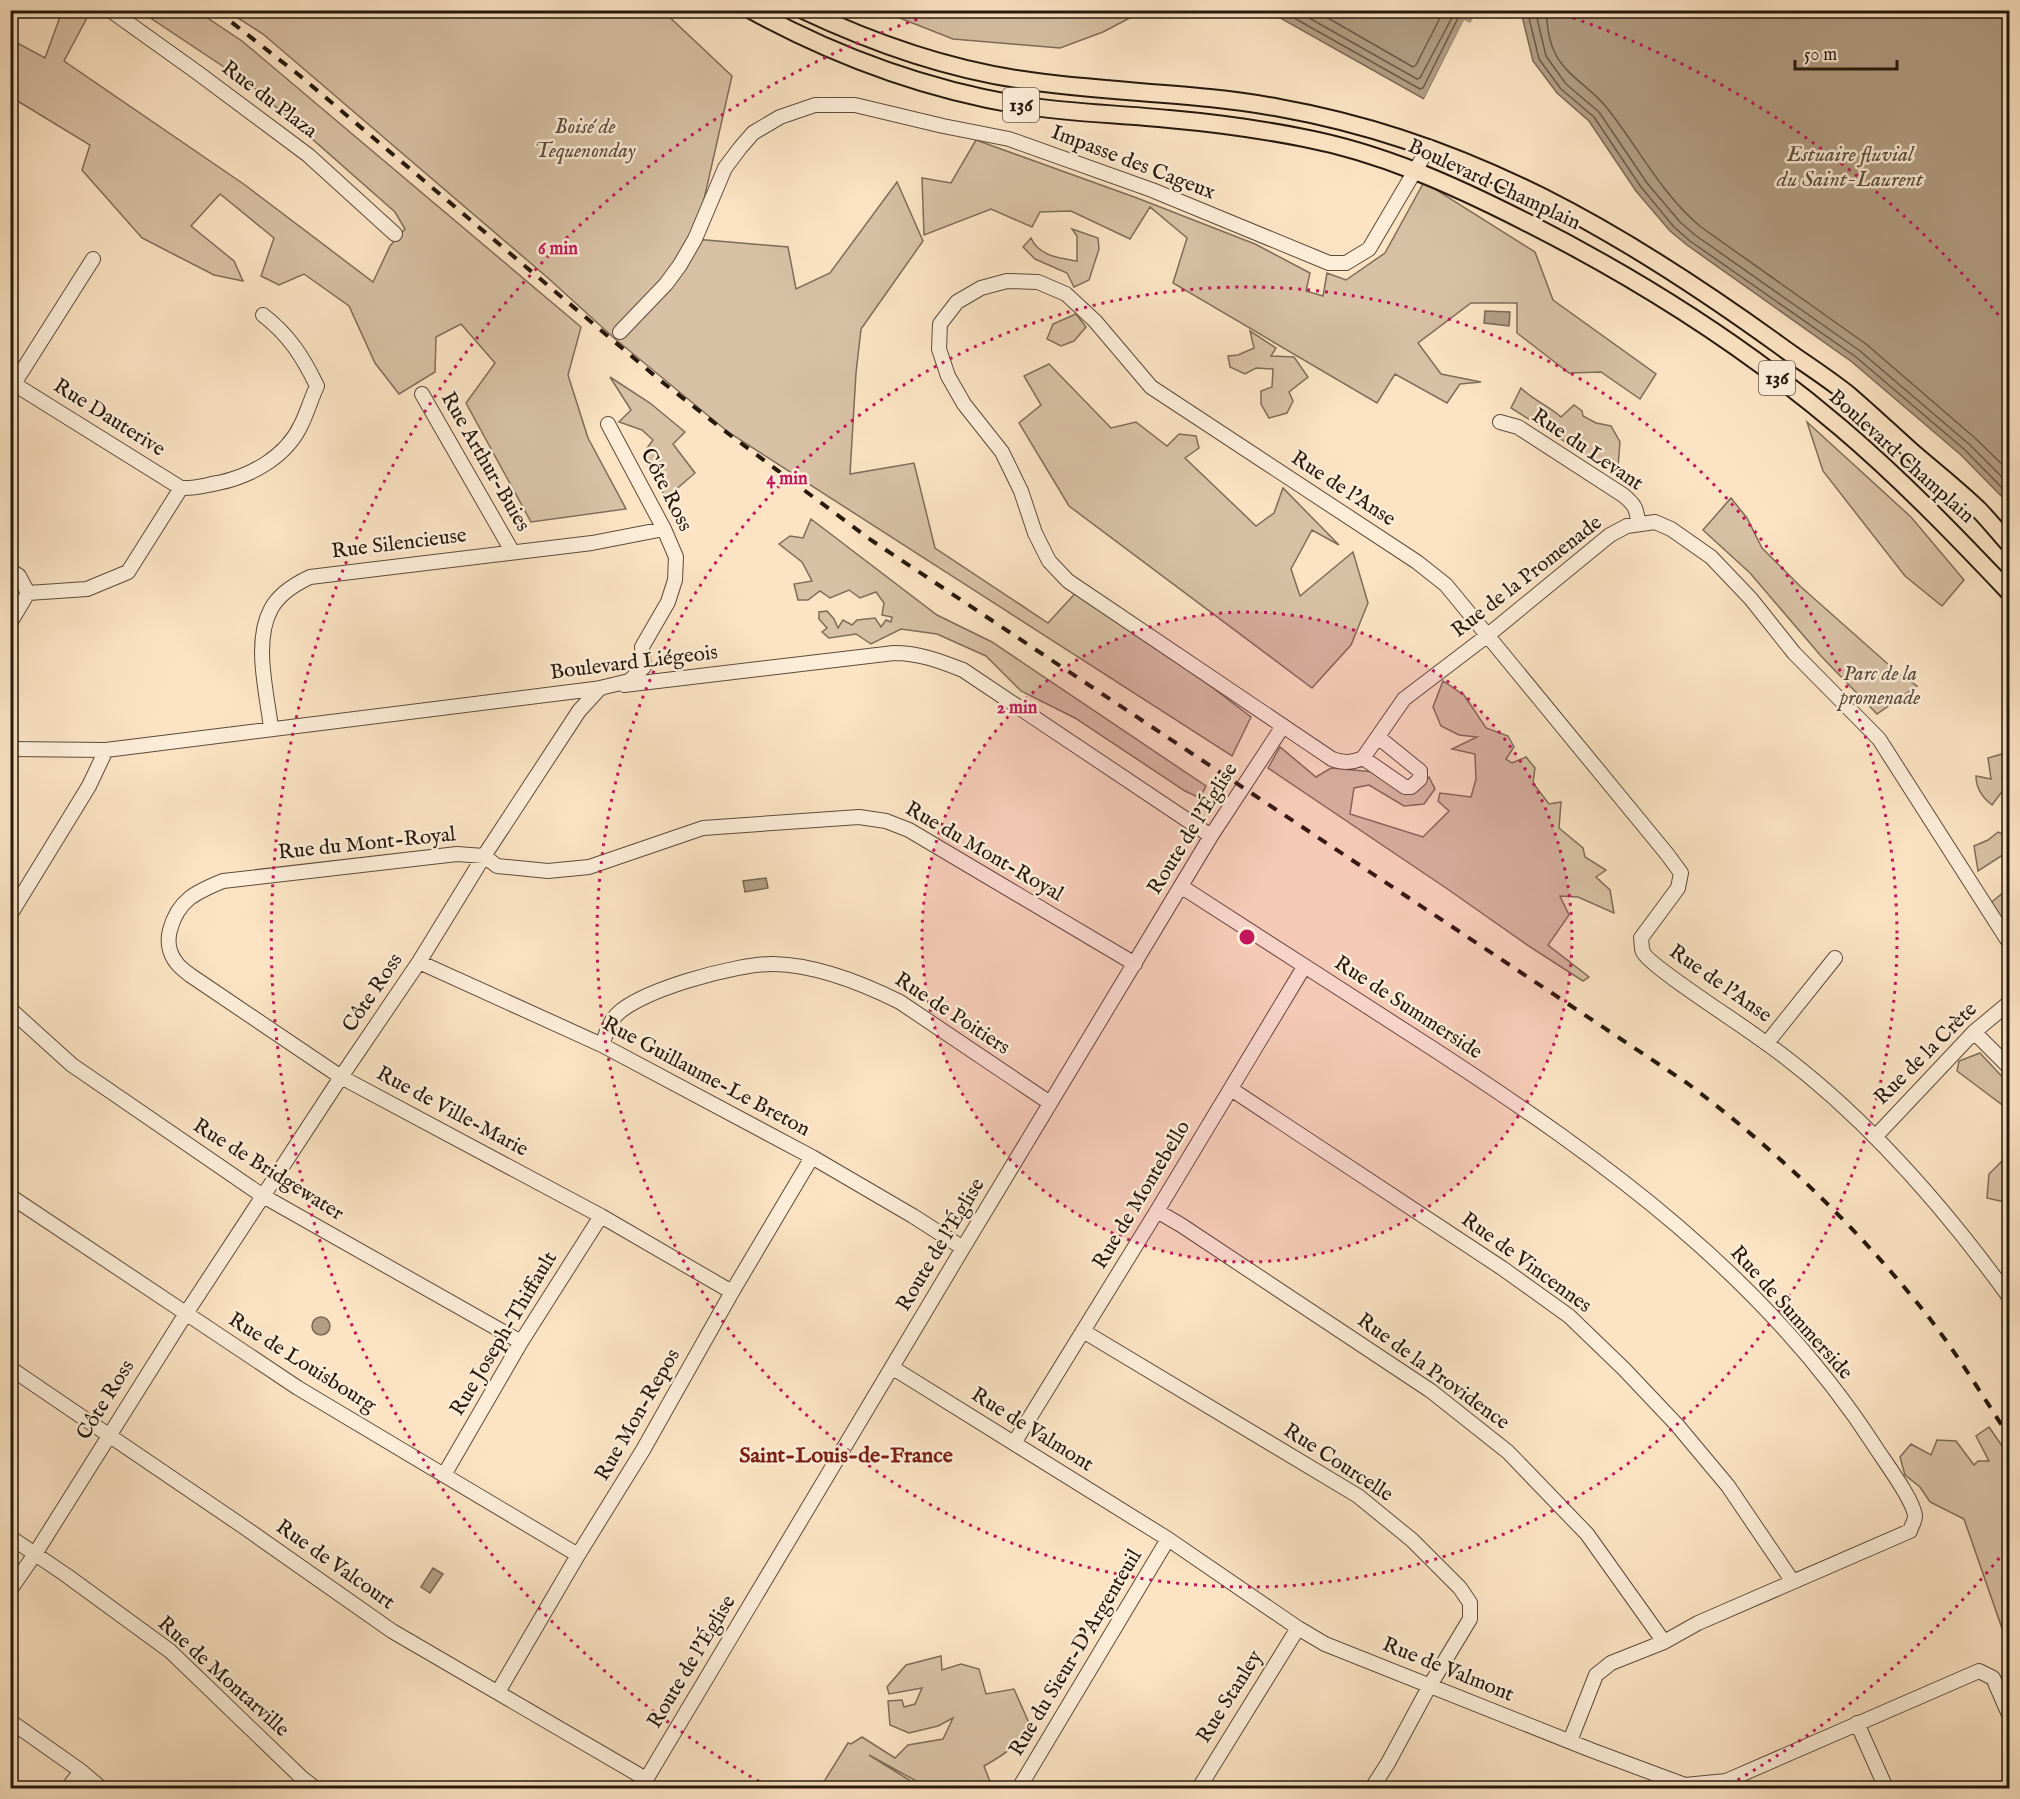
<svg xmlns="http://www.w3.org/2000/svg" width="2020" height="1799" viewBox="0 0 2020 1799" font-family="'IM FELL English',serif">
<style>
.green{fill:#d7c0a4;stroke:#7f6c58;stroke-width:1.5}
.water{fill:#b39e85;stroke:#7b6855;stroke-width:1.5}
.pier{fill:#fbe3c3}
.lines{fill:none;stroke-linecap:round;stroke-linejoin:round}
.shore{stroke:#6d5b48;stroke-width:1.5}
.minor-casing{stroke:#5c4b3a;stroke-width:16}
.major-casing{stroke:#27180c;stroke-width:20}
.minor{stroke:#fcedd8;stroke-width:14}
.major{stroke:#fbe3c3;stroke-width:16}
.rail{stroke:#27180c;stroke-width:4;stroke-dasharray:10 10;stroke-linecap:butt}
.ring{fill:none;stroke:#c2185b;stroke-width:3;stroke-dasharray:3 6}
.labels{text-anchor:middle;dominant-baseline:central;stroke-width:5;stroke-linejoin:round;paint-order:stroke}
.shield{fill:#fcedd8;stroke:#675849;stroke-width:1.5}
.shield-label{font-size:20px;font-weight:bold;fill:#27180c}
.street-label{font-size:21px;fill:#27180c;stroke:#fcedd8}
.park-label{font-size:21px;font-style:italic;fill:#5c4a3a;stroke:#fcedd8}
.water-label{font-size:22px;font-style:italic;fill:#5f4e3c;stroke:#fcedd8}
.neighbourhood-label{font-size:22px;font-weight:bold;fill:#7a1f14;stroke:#fcedd8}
.centre{fill:#c2185b;stroke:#fcedd8;stroke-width:3}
.ring-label{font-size:18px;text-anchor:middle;font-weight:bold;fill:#c2185b;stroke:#fcedd8;stroke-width:5;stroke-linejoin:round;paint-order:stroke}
</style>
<rect width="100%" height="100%" fill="#fbe3c3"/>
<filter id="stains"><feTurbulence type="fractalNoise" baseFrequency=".00333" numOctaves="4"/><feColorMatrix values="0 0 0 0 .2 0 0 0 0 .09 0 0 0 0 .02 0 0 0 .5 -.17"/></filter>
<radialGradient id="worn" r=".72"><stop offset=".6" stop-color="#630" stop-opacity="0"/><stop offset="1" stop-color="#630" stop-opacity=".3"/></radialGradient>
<!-- green -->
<path class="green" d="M69,11H81L89,14L64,61L245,185L373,282L390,246L405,229L395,212L251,85L140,11H197L242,41L581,327L568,375L588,438L626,509L531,522L466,403L495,363L461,324L436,337L435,372L399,394L375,363L349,306L304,274L279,285L261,276L274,238L220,194L191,226L234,261L243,281L214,275L142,238L82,170L90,145L11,97L10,39L45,58L60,17Z
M227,11H663L732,76L695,239L788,247L796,289L830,273L897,182L923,241L861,329L856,373L850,474L914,463L935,548L1048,623L1081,587L1251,717L1232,756L728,432L614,338L548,278L263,34Z
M882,11H1143L1103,32L1060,48L953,39Z
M976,140L1137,198L1255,244L1310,273L1306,291L1323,296L1327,273L1346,280L1385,253L1424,182L1535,252L1553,300L1656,374L1640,399L1601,372L1569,373L1517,333V303H1471L1418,343L1441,374L1481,382L1460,384L1447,403L1395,374L1377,403L1173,283L1187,238L1150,207L1130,239L1071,211L1040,212L1032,227L991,209L924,235L922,178L951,183Z
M1072,229L1098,238L1099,249L1089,280L1074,287L1067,273L1035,259L1023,247L1031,238C1039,256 1059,258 1077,261V236Z
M1076,314L1086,327L1074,341L1061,346L1047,339L1053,324Z
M1250,331L1276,348L1271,356L1294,357L1308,377L1289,392L1293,401L1287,413L1269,418L1261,404V391L1272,387L1273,369L1256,368L1245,374L1230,367L1228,356L1238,355L1254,348Z
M1049,364L1111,428L1136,422L1167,446L1179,434L1196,436L1199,448L1185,458L1256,526L1274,513L1283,488L1339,545L1312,530L1291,569L1300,596L1353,552L1368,603L1351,645L1312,688L1069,506L1019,423L1041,405L1024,376Z
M610,377L650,403L685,432L673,444L695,473L666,498L642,455L653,440L642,430L619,422L631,410Z
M1521,388C1534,401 1548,405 1561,417L1574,405L1582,411L1583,416L1596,423L1611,426L1620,442L1618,467L1601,464L1511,408Z
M1807,422L1911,517L1964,580L1942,606L1905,576L1823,471Z
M1731,498L1747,518L1762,548L1800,586L1898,673L1917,686L1877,714L1821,656L1750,573L1703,530Z
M811,519L937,615L992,642L1206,786L1200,798L1185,791L1075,718L1021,691L986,656L937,634L901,629L871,644L856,634L829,638L822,632L827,628L819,619V612L827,611L834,619L838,628L843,620L852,625L857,620L875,618L881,627L886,620L891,622L892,617L882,615L884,603L876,592L860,598L849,590L830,598L820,591L808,600H798L794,584L812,581L802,562L779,544L790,536L803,538Z
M1443,681L1464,695L1486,728L1508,736L1514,747L1506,759L1512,763L1526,757L1535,768L1533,783L1549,804L1561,802L1559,828L1583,848L1585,857L1606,870L1596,877L1610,890L1614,913L1578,897L1560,896L1569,915L1548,945L1589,977L1583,981L1530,947L1446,888L1268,768L1280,747L1316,777L1331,768L1375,772L1402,793L1420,787L1429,777L1435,789L1424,804L1404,806L1369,785L1354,788L1350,814L1423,837L1449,811L1438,801L1440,793L1471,797L1476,779L1475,754L1452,749L1477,737L1459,735L1441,726L1433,707Z
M2002,754L2009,768L2002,776L2004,789L1992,805C1983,798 1976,788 1976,776L1991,779L1988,758Z
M2009,831V851L1978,871L1974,846L1988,840L1998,832L2005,835Z
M2004,892L2009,893V920L2004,919L1988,905Z
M1980,1053L2009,1084V1110L1957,1071L1959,1061Z
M2007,1156L2009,1158V1203L1987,1198L1989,1174Z
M1989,1427L2009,1456V1638L2004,1634L1964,1519L1930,1502L1920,1487L1905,1475L1900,1457L1911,1444L1931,1455L1937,1440L1956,1441L1974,1465L1978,1461H1989L1976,1436Z
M941,1656L942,1670L961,1664L979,1669L986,1694L1014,1689L1029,1723C1014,1748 1009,1752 984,1766L991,1784L987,1788H929L869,1755L922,1788H820L848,1743L851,1744L862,1737L895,1758L908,1745L943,1739L953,1718L938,1726L909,1733L890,1725L888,1701L902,1700L904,1707L915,1704L922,1688L889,1694L887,1687L906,1665Z"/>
<!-- water -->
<path class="water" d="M1525,10L2009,11V504L1961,455L1852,362L1687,245L1670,231L1636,191L1589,121L1557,93L1533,61L1522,16Z
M1268,11H1478L1470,24L1464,21L1424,99Z
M1485,311L1510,312L1509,326L1484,323Z
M766,878L768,888L745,892L743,881Z
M312 1326a9 9 0 1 1 18 0a9 9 0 1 1-18 0Z
M433,1568L443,1574L430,1593L421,1587Z"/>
<!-- pier -->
<path class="pier" d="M1478,10L1480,11L1473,25L1470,27L1465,24L1427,100L1423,101L1464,20L1470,23Z"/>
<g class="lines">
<!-- shore -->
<path class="shore" d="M1280,10L1420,89L1423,88L1458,18L1468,15L1471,10
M1295,10L1417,79L1420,78L1456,10
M1314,10L1413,67L1416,65L1444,10
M1530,10L1529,18L1539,59L1561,89L1594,117L1641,187L1674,227L1690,241L1856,357L1965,450L2010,496
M1538,10L1537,18L1546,56L1566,84L1599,112L1647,183L1680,222L1695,235L1860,351L1970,445L2010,485
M1547,10C1546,23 1549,40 1554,51C1565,76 1591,87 1607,108C1639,148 1661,194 1701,227L1866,344L1975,438L2010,472"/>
<!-- minor casing -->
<g class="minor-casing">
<path id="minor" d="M110,10L198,73L308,155L395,234
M620,332L666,284L680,265L695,239L725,168L740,148L753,133L780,117L815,105H855L943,126L1009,139L1152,190L1329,263H1346L1369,249L1429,147
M14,384L181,488C194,489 206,485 218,483C251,476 286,457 301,425C307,413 311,399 317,386C303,357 289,335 263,315
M10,390L93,259
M422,394L512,551
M1500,422L1518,427L1623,495C1634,504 1637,508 1638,523
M10,570L19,576L28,593
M28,593L87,589L128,572L181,488
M10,623L28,593
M624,685L894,653C919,653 940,661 963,670L1211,836
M271,728C267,693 253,642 271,609C279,594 295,584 310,577L592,543L664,529
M10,749L106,750L602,688
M1363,758L1405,787H1411L1420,779V771L1378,737
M1182,887C1267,942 1353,997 1438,1052C1605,1161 1766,1277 1876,1448C1885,1462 1915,1502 1915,1517C1915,1521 1911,1527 1910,1531L1698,1623L1664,1642L1611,1663L1596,1675L1570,1741
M10,915L89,786L106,750
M2010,944L1879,739L1794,653L1751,599L1711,557L1671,529L1655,522L1627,526L1610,535L1488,635L1404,699L1363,758C1351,763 1344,763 1332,759L1068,581L1049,561L1035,533L1021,491L1002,452L964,404L948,376L939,349L940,324L957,302L981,288L1007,281L1038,282L1066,294L1095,321L1151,387L1417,562L1446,585L1667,854L1681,873L1678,888L1641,938C1642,942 1641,948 1643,952C1648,965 1739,1023 1756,1036C1856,1105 1939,1200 2010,1298
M419,962L602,1045L812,1157L913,1216L963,1248
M10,1009L72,1065L263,1196L521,1342
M1974,1032L2010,1068
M1767,1043L1835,958
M602,1045C605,1037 608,1027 613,1019C632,991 740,963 774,964C817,965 862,983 900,1002L1050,1103
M1231,1089L1502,1268L1569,1316L1624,1369L1677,1425L1728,1486L1793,1582
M1875,1137L1974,1032L2010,1002
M10,1196L298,1388L578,1555
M1157,1211L1181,1225L1431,1391L1508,1452L1587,1534L1664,1642
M732,1292L601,1216L341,1077L190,975C185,971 179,967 176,962C169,953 167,941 170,930C178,900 196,892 223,881L457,854L484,856L497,866L548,871L589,867L703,828L859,817L886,821L909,830L1135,964
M1083,1331L1358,1496L1412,1540L1460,1588L1470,1603V1619L1429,1687L1388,1763L1372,1788
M10,1368L241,1525L392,1631L646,1779
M893,1368L1168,1539L1298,1628L1325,1644L1591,1750L1685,1785L1726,1781L1979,1671L1993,1678L2010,1717
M1014,1443L1157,1211L1304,967
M444,1475L521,1342L601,1216
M10,1537L66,1575L170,1651L302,1778L315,1788
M10,1590L35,1554L185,1315L341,1077L419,962L484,856L579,711L600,688L629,681L644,667L642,647L668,602L675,580L676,557L664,529L608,424
M498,1692L578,1555L643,1450L732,1292L812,1157
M10,1721L81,1771L101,1788
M1857,1723L1886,1788
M68,1788L81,1771
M641,1788L963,1248L1211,836L1283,726
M1019,1788L1168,1539
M1199,1788L1298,1628"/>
</g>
<!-- major casing -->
<g class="major-casing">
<path id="major" d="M751,10C835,56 924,89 1019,105C1069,113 1119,114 1169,119C1214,123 1259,129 1304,138C1382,153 1453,185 1524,221C1637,278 1745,346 1841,428C1901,479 1956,536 2010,593
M803,10C873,43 946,69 1023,80C1108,93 1195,92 1280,108C1470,142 1624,233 1779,345C1802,362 1828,378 1850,396C1871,414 1891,433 1911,451C1933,470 1957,489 1978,509C1989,520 1999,533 2010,545"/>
</g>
<!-- minor -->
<use href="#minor" class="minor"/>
<!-- major -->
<use href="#major" class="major"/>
<!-- rail -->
<path class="rail" d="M216,10L299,75L661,381L730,435L871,540L1687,1083C1776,1150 1853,1223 1923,1310C1955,1350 1982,1395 2010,1438"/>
</g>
<!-- distance rings -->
<circle cx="1247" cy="937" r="325" fill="#c2185b" fill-opacity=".12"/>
<g class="ring">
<circle cx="1247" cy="937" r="325"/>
<circle cx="1247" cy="937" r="650"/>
<path d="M2005 1551A975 975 0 0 1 1727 1786M767 1786A975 975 0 0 1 938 12M1556 12A975 975 0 0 1 2005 323"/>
</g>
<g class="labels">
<!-- shield labels -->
<g class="shield">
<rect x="1003" y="88" width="36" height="34" rx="4.5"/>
<rect x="1759" y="361" width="36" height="34" rx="4.5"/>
</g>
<g class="shield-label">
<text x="1021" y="105">136</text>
<text x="1777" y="378">136</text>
</g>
<!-- street labels -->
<g class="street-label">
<text transform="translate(269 100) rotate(37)">Rue du Plaza</text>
<text transform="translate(1133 163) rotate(21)">Impasse des Cageux</text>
<text transform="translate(1494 185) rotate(25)">Boulevard Champlain</text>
<text transform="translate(109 418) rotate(32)">Rue Dauterive</text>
<text transform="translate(1587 450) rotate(34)">Rue du Levant</text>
<text transform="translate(1901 457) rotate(42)">Boulevard Champlain</text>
<text transform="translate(485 462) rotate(60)">Rue Arthur-Buies</text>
<text transform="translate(1343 489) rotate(33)">Rue de l'Anse</text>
<text transform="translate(666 490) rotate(63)">Côte Ross</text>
<text transform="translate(399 544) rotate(-7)">Rue Silencieuse</text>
<text transform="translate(1527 577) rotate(-38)">Rue de la Promenade</text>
<text transform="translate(634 663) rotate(-7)">Boulevard Liégeois</text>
<text transform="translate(1193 829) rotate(-58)">Route de l'Église</text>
<text transform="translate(367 844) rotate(-6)">Rue du Mont-Royal</text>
<text transform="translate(984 852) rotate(30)">Rue du Mont-Royal</text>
<text transform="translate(1720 984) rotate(35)">Rue de l'Anse</text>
<text transform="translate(373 993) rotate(-56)">Côte Ross</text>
<text transform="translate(1408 1008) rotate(33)">Rue de Summerside</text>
<text transform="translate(952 1014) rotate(33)">Rue de Poitiers</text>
<text transform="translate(1926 1054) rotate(-45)">Rue de la Crète</text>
<text transform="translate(706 1077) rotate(28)">Rue Guillaume-Le Breton</text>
<text transform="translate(452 1112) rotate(28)">Rue de Ville-Marie</text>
<text transform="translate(268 1170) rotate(32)">Rue de Bridgewater</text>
<text transform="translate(1142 1195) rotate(-59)">Rue de Montebello</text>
<text transform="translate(941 1245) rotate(-59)">Route de l'Église</text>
<text transform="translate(1526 1263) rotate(36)">Rue de Vincennes</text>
<text transform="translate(1791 1313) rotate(48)">Rue de Summerside</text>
<text transform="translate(504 1334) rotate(-59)">Rue Joseph-Thiffault</text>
<text transform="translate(302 1363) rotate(32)">Rue de Louisbourg</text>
<text transform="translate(1433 1372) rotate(36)">Rue de la Providence</text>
<text transform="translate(106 1400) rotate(-58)">Côte Ross</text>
<text transform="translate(638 1415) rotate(-60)">Rue Mon-Repos</text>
<text transform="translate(1032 1430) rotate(32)">Rue de Valmont</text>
<text transform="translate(1338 1463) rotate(33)">Rue Courcelle</text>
<text transform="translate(335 1565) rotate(35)">Rue de Valcourt</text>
<text transform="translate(1076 1653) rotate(-59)">Rue du Sieur-D'Argenteuil</text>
<text transform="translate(692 1662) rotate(-59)">Route de l'Église</text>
<text transform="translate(1448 1670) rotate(22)">Rue de Valmont</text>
<text transform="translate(223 1677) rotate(42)">Rue de Montarville</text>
<text transform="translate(1230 1697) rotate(-58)">Rue Stanley</text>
</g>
<!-- park labels -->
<g class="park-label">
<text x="585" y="127">Boisé de<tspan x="585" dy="24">Tequenonday</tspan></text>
<text x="1880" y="674">Parc de la<tspan x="1880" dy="24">promenade</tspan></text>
</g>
<!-- water labels -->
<g class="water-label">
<text x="1850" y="155">Estuaire fluvial<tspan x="1850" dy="25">du Saint-Laurent</tspan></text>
</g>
<!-- neighbourhood labels -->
<g class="neighbourhood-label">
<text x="846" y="1456">Saint-Louis-de-France</text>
</g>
</g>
<circle cx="1247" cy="937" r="9" class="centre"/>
<g class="ring-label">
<text x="558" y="254">6 min</text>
<text x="787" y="484">4 min</text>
<text x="1017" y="713">2 min</text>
</g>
<!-- margin -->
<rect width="2020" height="1799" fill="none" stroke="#fbe3c3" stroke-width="36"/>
<rect x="12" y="12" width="1996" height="1775" fill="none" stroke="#27180c" stroke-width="3"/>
<rect x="18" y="18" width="1984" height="1763" fill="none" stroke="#27180c" stroke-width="1.5"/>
<!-- scale -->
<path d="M1795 60v9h102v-9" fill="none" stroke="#27180c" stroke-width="3"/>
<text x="1804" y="60" font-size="18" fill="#27180c" stroke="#fcedd8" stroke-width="4.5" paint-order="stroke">50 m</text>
<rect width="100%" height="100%" filter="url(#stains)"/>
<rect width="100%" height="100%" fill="url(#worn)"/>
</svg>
